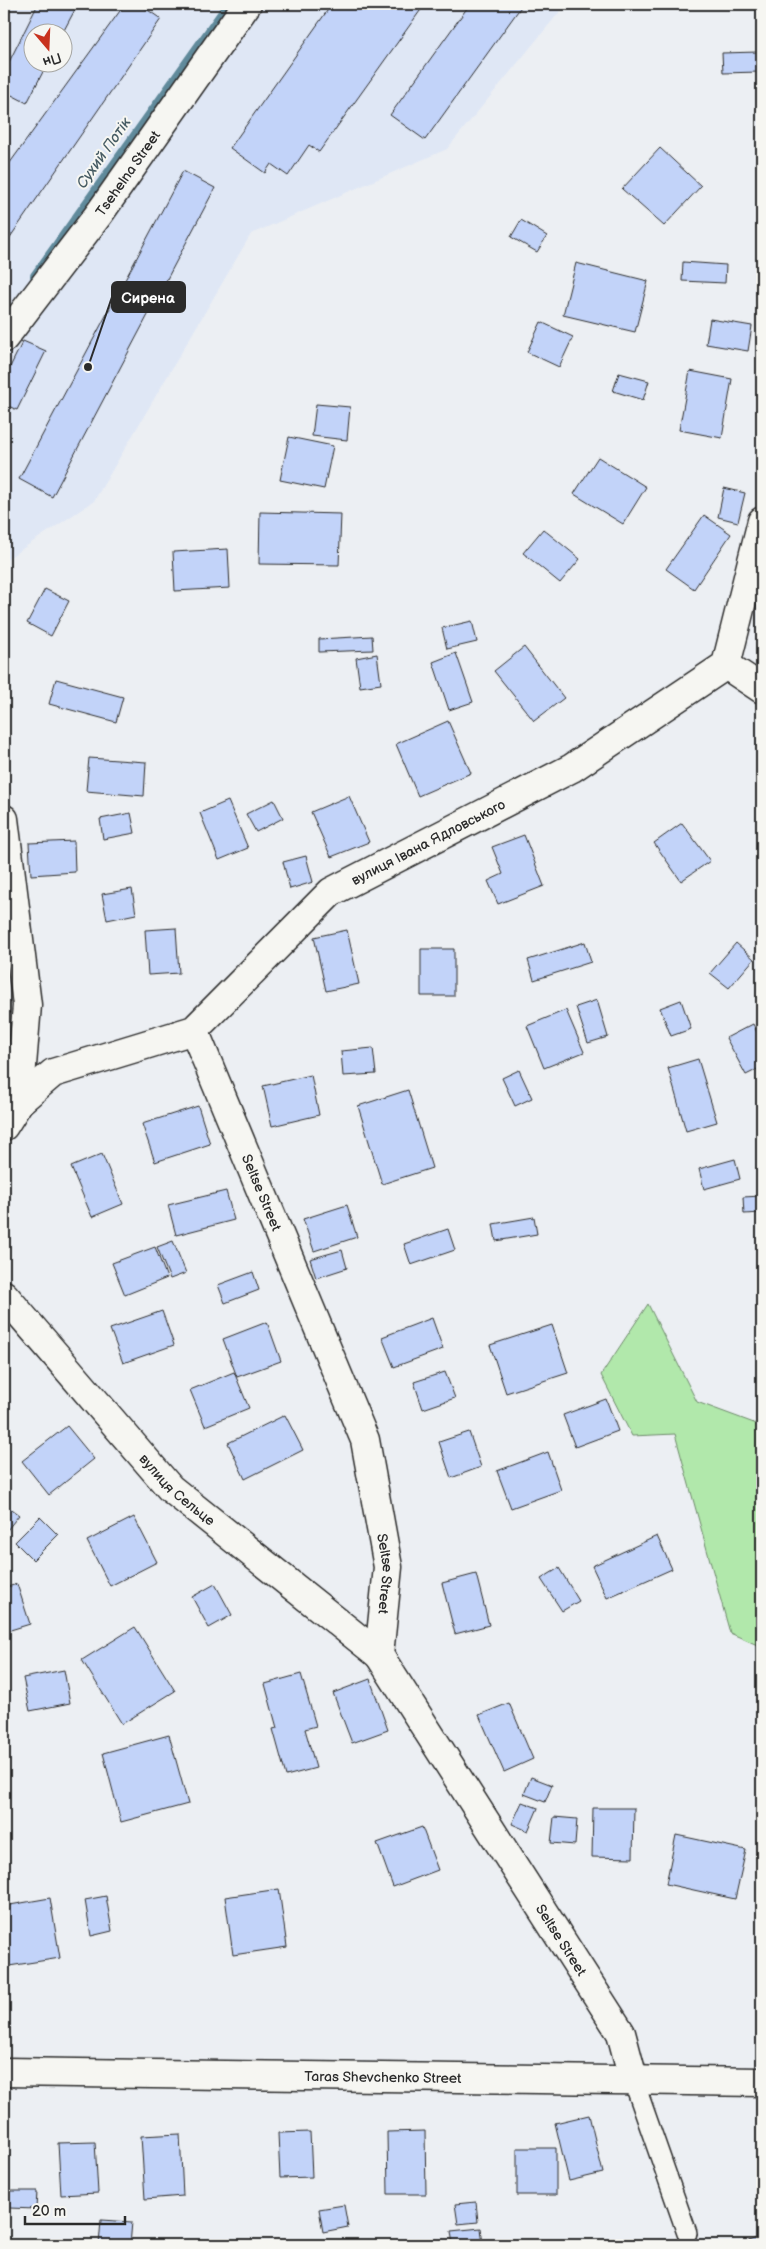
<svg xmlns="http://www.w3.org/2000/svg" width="766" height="2249" viewBox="0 0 766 2249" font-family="'Balsamiq Sans',sans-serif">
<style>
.built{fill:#dfe7f5;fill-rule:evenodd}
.green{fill:#b1e8ab;stroke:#6e8a6b}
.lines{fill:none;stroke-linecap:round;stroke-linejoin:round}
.stream{stroke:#618a9b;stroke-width:10}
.building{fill:#c2d3f9;stroke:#2b2b2b}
.lane-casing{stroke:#2b2b2b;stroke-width:22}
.street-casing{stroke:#2b2b2b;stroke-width:31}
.secondary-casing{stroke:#2b2b2b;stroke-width:31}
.lane{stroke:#f6f6f2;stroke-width:19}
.street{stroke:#f6f6f2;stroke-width:28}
.secondary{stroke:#f6f6f2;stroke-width:28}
.labels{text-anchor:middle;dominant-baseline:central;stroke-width:4;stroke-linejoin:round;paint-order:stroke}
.street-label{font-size:14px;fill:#2b2b2b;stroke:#f6f6f2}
.water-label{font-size:15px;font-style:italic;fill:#465b63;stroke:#f6f6f2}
.leader{fill:none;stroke:#2b2b2b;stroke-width:2}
.callout-dot{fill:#2b2b2b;stroke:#f6f6f2;stroke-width:2}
.callout{fill:#2b2b2b;stroke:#2b2b2b;stroke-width:2}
.callout-label{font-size:15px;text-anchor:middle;font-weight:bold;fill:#fff}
</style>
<rect width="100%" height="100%" fill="#eceff3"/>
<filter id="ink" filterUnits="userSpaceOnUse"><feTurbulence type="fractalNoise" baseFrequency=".02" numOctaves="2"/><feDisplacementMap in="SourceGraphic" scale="10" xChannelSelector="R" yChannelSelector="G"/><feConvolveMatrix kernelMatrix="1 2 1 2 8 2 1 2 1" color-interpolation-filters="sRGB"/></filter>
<g filter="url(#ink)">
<!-- built -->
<path class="built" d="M4,4H566L447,149L251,234L94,501L4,561ZM32,32H62V62H32Z"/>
<!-- green -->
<path class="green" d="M648,1304L697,1402L762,1426V1647L730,1633L675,1434L632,1436L601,1375Z"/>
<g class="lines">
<!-- stream -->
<path class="stream" d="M35,276L229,4"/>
</g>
<!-- building -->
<path class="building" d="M38,4H78L62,34V32H32V62H48L27,103L4,91V72Z
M125,4H139L161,19L4,246V171Z
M332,4H425L319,152L309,145L288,176L271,164L265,173L230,148Z
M470,4H523L425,140L390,115Z
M758,52L759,72L723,73L722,53Z
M660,148L701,186L664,226L622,189Z
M183,171L215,188L52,497L19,479Z
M521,220L547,236L537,252L511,237Z
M683,262L726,265L725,283L682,281Z
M576,263L648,281L635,332L563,315Z
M710,319L752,326L748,351L706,344Z
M541,322L573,337L559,367L527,352Z
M23,341L46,351L17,410L4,404V379Z
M690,371L732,379L722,438L679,430Z
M619,373L649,381L643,400L613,391Z
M316,404L350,407L347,440L312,436Z
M289,437L333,446L324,489L280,480Z
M598,457L646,487L623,524L574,494Z
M724,488L745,493L738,522L718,517Z
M260,512L341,514L339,565L259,564Z
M704,515L731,534L694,589L666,569Z
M543,529L580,559L560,583L523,553Z
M228,549L230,588L175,591L173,552Z
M45,589L69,601L51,636L27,623Z
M472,621L477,642L447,649L442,628Z
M372,636L373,650L319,652V639Z
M524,647L564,698L534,721L494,671Z
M456,653L473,702L449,710L433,662Z
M377,654L381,684L360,687L356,658Z
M56,679L123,697L116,722L49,704Z
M448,721L471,773L418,796L396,744Z
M89,758L146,762L144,796L86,791Z
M349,796L369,842L331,857L311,812Z
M274,800L283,818L256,832L246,814Z
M228,801L248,848L219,860L200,813Z
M131,813L135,833L103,839L100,819Z
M682,823L710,861L681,881L654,843Z
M524,835L544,886L498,904L488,881L503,874L492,847Z
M74,841L75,872L31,875L29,843Z
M306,856L313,882L290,889L283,862Z
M132,889L136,914L107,920L102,894Z
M176,928L179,973L148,975L145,930Z
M347,930L359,984L326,991L314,937Z
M585,942L591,962L534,980L528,960Z
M736,943L754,959L729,988L710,973Z
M421,949H454V996H421Z
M597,1000L608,1037L588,1043L576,1007Z
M681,1000L691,1029L671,1036L660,1008Z
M566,1010L584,1052L544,1068L527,1026Z
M753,1024L762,1042V1067L746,1075L726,1038Z
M373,1048L376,1074L343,1076L341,1051Z
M698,1059L717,1122L686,1131L668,1068Z
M519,1070L532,1098L515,1106L502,1078Z
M311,1075L319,1115L272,1126L263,1086Z
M408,1090L432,1168L382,1184L358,1106Z
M198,1106L210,1144L155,1162L142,1124Z
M102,1154L123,1204L92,1217L71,1167Z
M735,1159L740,1179L704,1189L699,1169Z
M226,1191L234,1220L176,1235L168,1205Z
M762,1196V1213L744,1214L743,1197Z
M347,1205L357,1237L314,1251L303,1219Z
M534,1217L537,1234L496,1241L493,1224Z
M448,1229L455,1250L411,1265L404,1244Z
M173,1241L186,1273L170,1279L157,1247Z
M155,1247L167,1278L125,1295L112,1263Z
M342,1250L347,1268L316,1278L310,1259Z
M253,1272L259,1290L225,1303L218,1285Z
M162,1311L174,1345L123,1363L110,1329Z
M432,1318L443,1349L394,1367L382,1337Z
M267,1322L281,1361L237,1377L223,1339Z
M552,1325L568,1373L506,1393L490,1345Z
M234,1372L249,1408L205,1426L190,1390Z
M445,1372L455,1398L423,1409L414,1382Z
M606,1399L618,1431L575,1447L563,1415Z
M285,1415L303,1450L245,1479L228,1443Z
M67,1426L94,1459L49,1495L22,1461Z
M469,1432L481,1467L451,1478L439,1442Z
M548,1452L561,1490L511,1508L497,1471Z
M4,1504L19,1515L4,1534Z
M40,1517L58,1535L33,1560L15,1542Z
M134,1517L157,1562L110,1586L87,1541Z
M657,1536L672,1569L607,1598L592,1566Z
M559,1568L579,1601L562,1611L541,1579Z
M476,1574L489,1625L455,1634L442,1583Z
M17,1584L30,1624L4,1632V1588Z
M215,1584L232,1615L209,1628L192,1597Z
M135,1627L175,1691L122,1724L82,1660Z
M64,1670L70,1703L30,1711L23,1678Z
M301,1674L316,1726L305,1729L316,1768L286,1776L273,1729L277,1728L265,1684Z
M370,1679L388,1730L352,1743L333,1693Z
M509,1703L533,1759L504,1772L479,1715Z
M169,1735L188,1804L121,1822L103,1753Z
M531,1777L552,1785L545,1802L524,1794Z
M522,1802L538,1808L528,1831L512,1824Z
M593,1808H634L633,1858L592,1857Z
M554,1817L577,1819L575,1845L551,1843Z
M422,1827L438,1870L393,1887L377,1843Z
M676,1835L746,1850L735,1899L666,1884Z
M279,1889L287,1947L233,1955L225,1897Z
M106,1896L112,1931L91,1936L85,1900Z
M50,1898L60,1958L9,1966L4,1933V1906Z
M589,2115L603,2173L569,2181L555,2123Z
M425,2131L426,2194H388L387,2132Z
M310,2132L312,2177L280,2178L278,2133Z
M180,2134L183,2196L145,2199L141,2136Z
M95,2142L98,2193L61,2195L58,2143Z
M517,2148H556V2195H517Z
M9,2191H37L36,2209L9,2208Z
M476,2202L478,2222L458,2224L455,2204Z
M344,2205L348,2227L323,2232L319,2209Z
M101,2220L132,2222L130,2245H99Z
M481,2228L483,2245H453L451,2231Z
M762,2236V2245H738Z"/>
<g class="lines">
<!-- lane casing -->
<g class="lane-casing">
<path id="lane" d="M634,2082L687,2233"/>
</g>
<!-- street casing -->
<g class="street-casing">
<g id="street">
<path id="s1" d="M4,338L99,214L247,4"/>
<path d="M726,665L762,689"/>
<path d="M4,819L27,1005L19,1102"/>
<path id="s2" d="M194,1030L365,1440L388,1567L379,1655L621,2033L634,2082"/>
<path id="s3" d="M4,1126L19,1102L53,1073L194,1030L331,892L572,768L726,665L762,521"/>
<path id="s4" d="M4,1295L170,1488L379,1655"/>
</g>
</g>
<!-- secondary casing -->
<g class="secondary-casing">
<g id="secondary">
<path id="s5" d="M4,2072L762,2082"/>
</g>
</g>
<!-- lane -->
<use href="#lane" class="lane"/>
<!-- street -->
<use href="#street" class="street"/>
<!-- secondary -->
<use href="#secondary" class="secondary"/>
</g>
</g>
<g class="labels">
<!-- street labels -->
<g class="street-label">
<text stroke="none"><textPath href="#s1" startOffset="206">Tsehelna Street</textPath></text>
<text stroke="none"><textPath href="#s3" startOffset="524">вулиця Івана Ядловського</textPath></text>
<text stroke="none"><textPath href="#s2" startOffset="176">Seltse Street</textPath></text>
<text stroke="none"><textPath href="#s4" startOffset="261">вулиця Сельце</textPath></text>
<text stroke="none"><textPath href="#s2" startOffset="580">Seltse Street</textPath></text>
<text stroke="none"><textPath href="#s2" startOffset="1000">Seltse Street</textPath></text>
<text stroke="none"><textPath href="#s5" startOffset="379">Taras Shevchenko Street</textPath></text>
</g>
<!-- water labels -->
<g class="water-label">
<text transform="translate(104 153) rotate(-55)">Сухий Потік</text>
</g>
</g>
<!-- callouts -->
<path class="leader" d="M88 367L112 297"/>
<circle class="callout-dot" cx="88" cy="367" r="5"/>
<rect class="callout" x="112" y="282" width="73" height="30" rx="5"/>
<g class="callout-label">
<text x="148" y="303">Сирена</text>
</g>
<!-- margin -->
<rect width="766" height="2249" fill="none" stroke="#f6f6f2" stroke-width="20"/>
<rect x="10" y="10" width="746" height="2229" fill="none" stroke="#2b2b2b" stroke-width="2" filter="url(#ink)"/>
<!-- north arrow -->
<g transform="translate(48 48) rotate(161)"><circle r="24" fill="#f6f6f2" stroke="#a5a5a2"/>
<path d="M0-4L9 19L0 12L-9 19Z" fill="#c8321e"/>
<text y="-8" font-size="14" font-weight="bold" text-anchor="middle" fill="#2b2b2b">Пн</text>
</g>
<!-- scale -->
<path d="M25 2216v8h100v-8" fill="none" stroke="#2b2b2b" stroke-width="2.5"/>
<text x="32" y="2216" font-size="15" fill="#2b2b2b" stroke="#f6f6f2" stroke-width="4" paint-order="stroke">20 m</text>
</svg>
